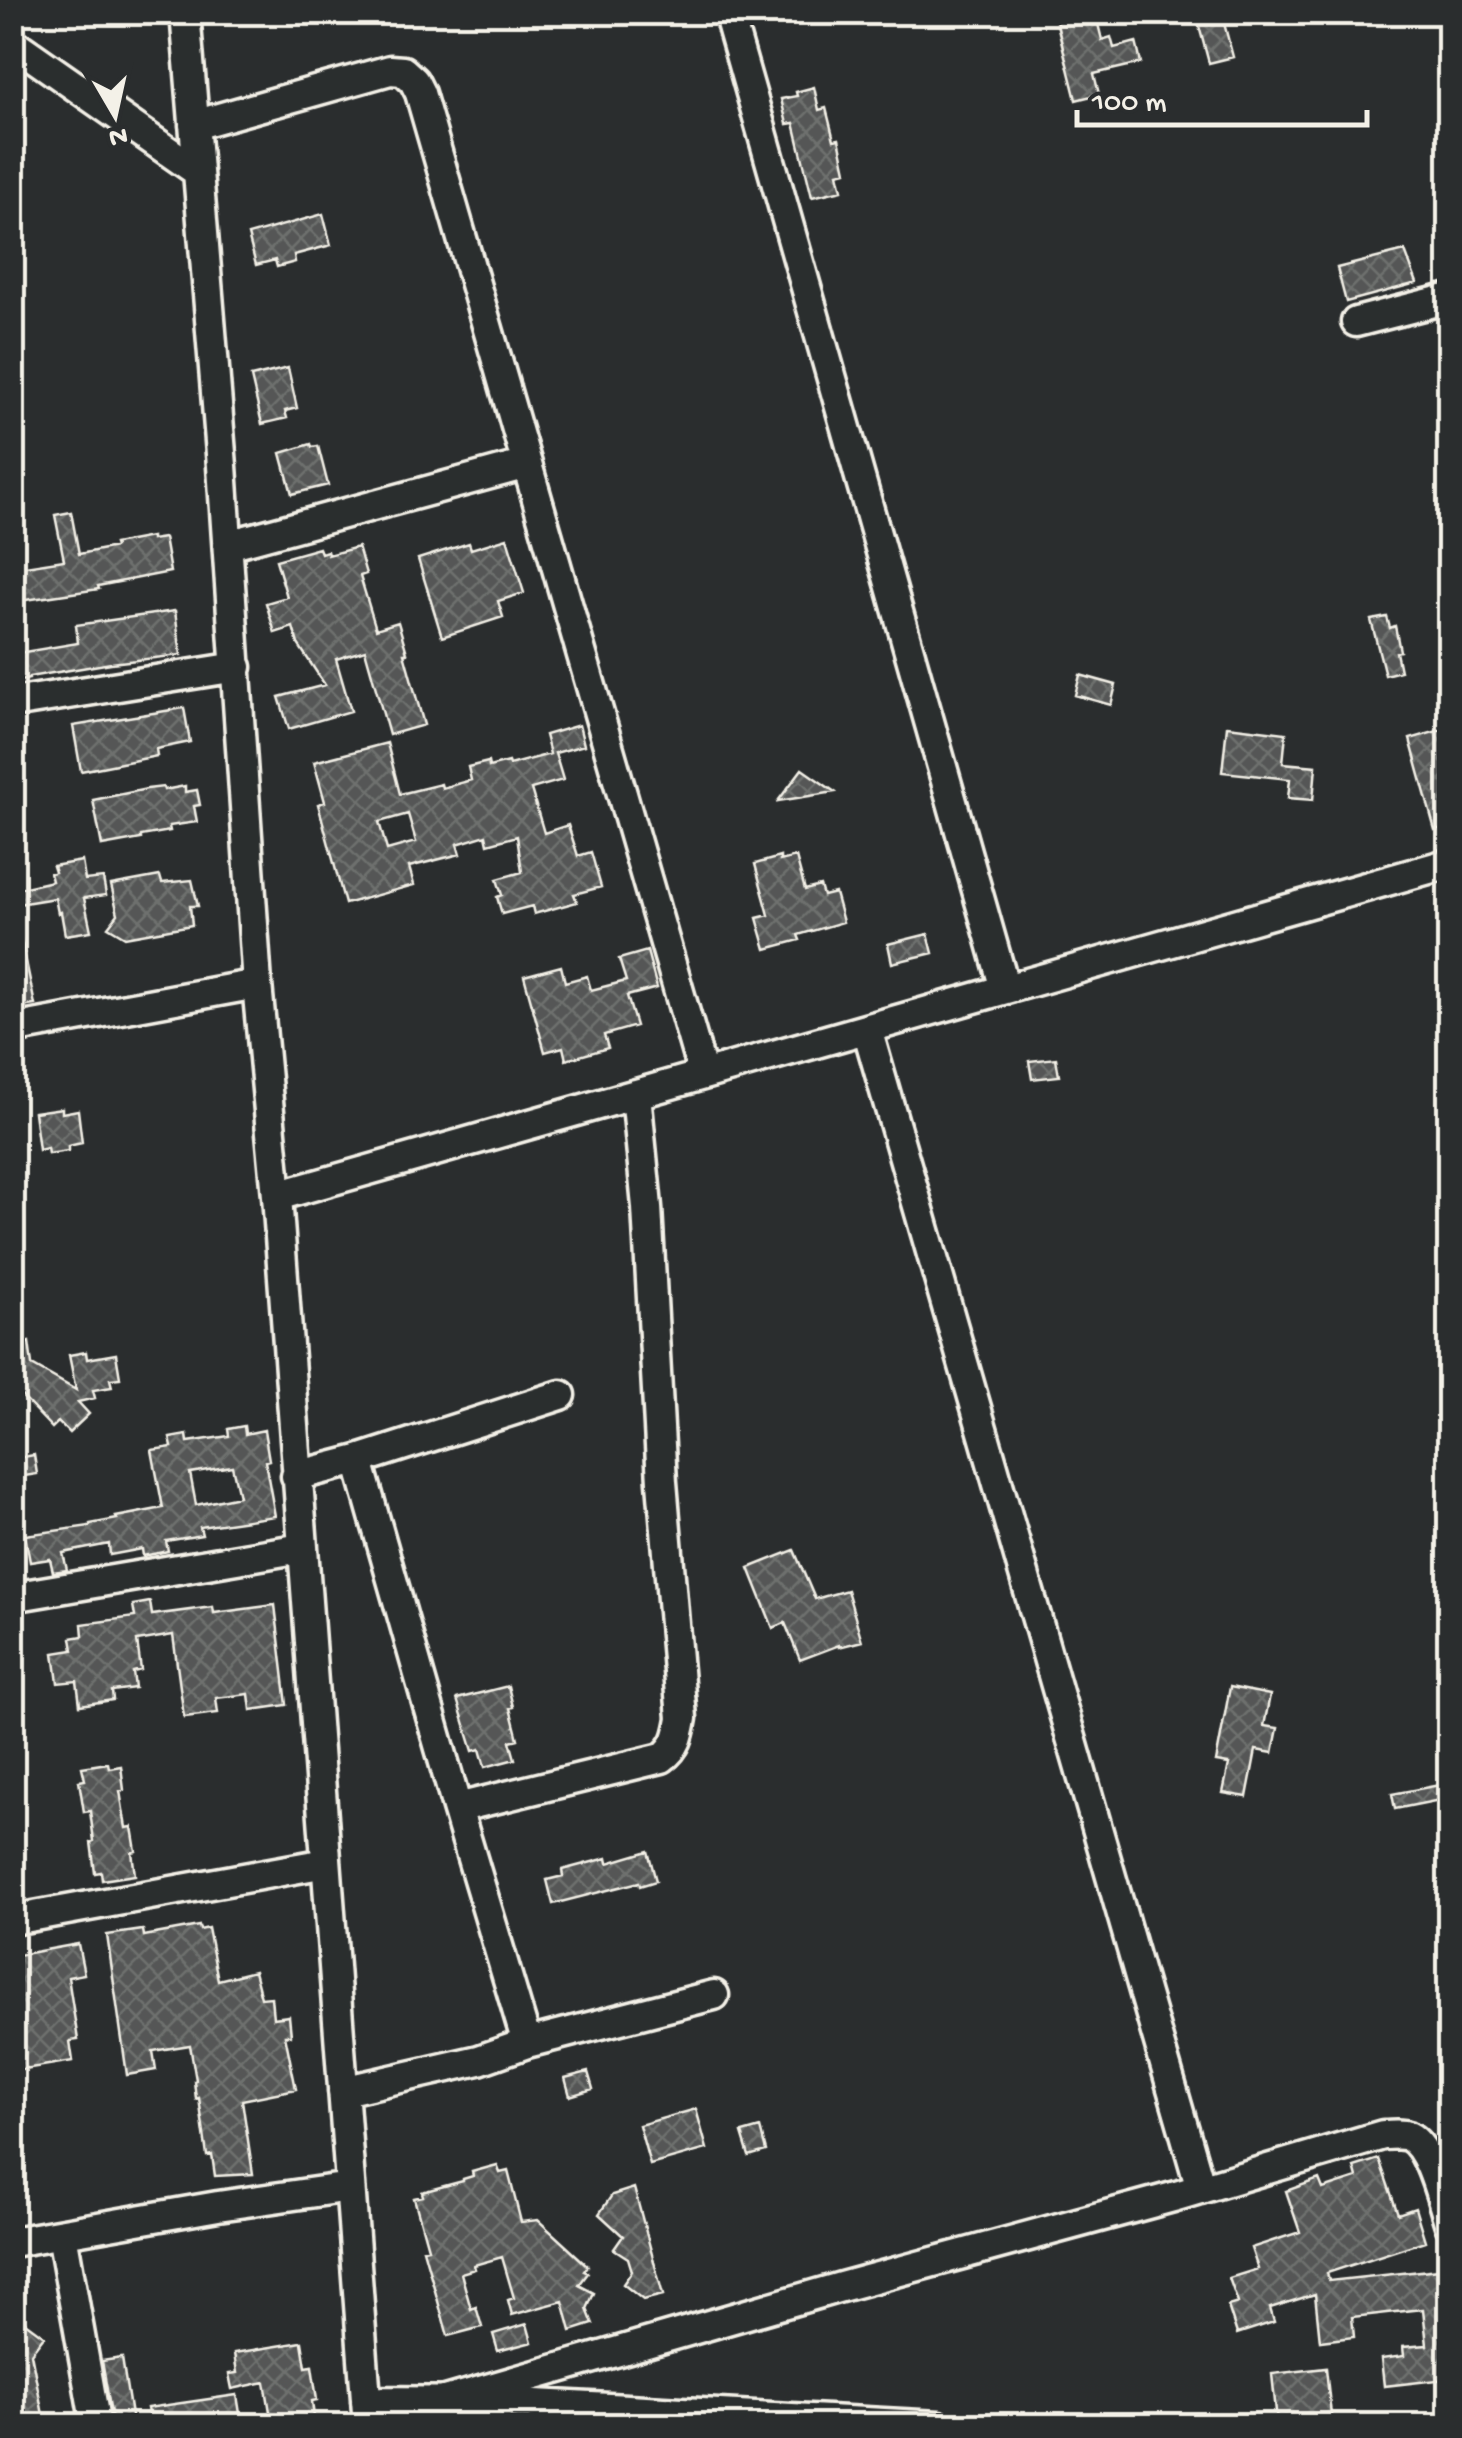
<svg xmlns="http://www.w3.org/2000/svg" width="1462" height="2438" viewBox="0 0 1462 2438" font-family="'Gochi Hand',sans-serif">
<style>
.building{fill:url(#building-cross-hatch);stroke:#f4f1e8;stroke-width:2.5;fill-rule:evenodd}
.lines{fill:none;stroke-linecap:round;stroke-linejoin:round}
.minor-casing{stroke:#f4f1e8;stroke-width:35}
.minor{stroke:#2a2d2e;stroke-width:28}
</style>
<defs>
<pattern id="building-cross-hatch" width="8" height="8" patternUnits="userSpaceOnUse" patternTransform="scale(2.5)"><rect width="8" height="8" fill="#555756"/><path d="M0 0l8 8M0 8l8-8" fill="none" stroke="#6e706e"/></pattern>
</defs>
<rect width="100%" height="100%" fill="#2a2d2e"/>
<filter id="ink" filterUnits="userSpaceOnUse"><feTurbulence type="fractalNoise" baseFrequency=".01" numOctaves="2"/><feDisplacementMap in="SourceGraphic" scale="20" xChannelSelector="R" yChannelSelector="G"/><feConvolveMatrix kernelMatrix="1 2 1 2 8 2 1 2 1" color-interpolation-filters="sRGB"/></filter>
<g filter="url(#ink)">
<!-- building -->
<path class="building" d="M1086,12H1095L1102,40L1111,37L1114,48L1136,42L1141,63L1094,74L1099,94L1076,100L1056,20Z
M1206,12H1221L1233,57L1209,63L1196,15Z
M814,87L819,110L826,108L834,140L839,139L846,171L838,173L842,190L812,197L794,123L787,124L781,99L797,96L796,92Z
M323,214L331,245L294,255L295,262L277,267L275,260L256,265L248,235Z
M1405,251L1417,283L1346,302L1337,268Z
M288,368L297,408L285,411L287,418L262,424L251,377Z
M311,444L312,447L318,446L328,485L292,494L281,453Z
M71,512L79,554L115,547L114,544L151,537V540L164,538L170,572L98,586L99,589L12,602V568L64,560L55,515Z
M507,538L524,593L498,601L503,617L442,637L418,559L469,543L471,549Z
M358,547L366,574L360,576L376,629L398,622L407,653H404L424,725L389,735L365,650L336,659L351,711L289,729L279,697L325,685L298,644L293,627L275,633L266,603L287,597L276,560L319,548L321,553L327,551L328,555Z
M175,611L181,655L111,663L29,677V679L12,683V654L78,643L76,625Z
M1387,617L1390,628L1395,626L1400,651L1396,652L1400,671L1385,675L1371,620Z
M1080,675L1116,685L1111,705L1075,695Z
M184,708L190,742L156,749L157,756L81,771L73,726Z
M579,725L584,745L555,753L563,780L531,789L544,833L568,825L578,856L591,852L601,887L574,894L577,902L534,914L532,906L502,914L497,897L502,895L497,879L522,872L517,836L488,844L486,835L457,844L460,854L409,867L414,885L345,904L318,804L325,802L314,762L387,743L400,794L441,784L442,788L471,780L468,767L488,762L489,767L508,762L509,765L550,754L545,735ZM408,814L416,842L387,850L379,822Z
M1227,726L1286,733L1283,763L1316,766L1313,800L1288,798L1290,779L1222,772Z
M1441,730L1450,759V826L1435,830L1410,739Z
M802,769L835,792L778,801Z
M185,786V792L197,790L200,805L194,806L197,822L169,826L170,831L141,836V839L102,846L93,800L147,789L163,787L164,790Z
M780,857V861L796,857L805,890L820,886L823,896L835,893L843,922L798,935L800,940L766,949L757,918L769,915L755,864Z
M82,861L85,880L103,878L106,895L84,898L91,931L65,935L61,912L58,913L55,898L12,905V890L52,881L50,873L55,872L53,866Z
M160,876L162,883L192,880L198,906H190L192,925L125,937L108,927L118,914L111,885Z
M928,934L933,953L892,963L888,944Z
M12,937H21L35,1005L12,1008Z
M647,951L657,988L627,996L636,1026L604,1035L608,1048L566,1060L563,1047L545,1052L524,976L561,966L565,982L587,976L591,990L626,981L619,959Z
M1056,1058L1059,1076L1032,1079L1029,1061Z
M62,1108V1113L78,1110L82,1143L68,1146V1151L48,1154L47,1148L39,1150L34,1112Z
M29,1342L32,1365L76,1390L69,1355L86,1352L87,1359L116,1354L120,1378L110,1379L112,1387L93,1390L95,1398L78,1402L89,1414L69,1433L58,1422L52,1428L12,1386V1355L16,1354L14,1345Z
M244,1426L245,1434L264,1430L269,1460L265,1461L275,1516L200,1527L202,1535L166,1541L168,1551L143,1556L142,1549L110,1555L109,1544L63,1553L67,1570L53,1572L50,1559L30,1562L25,1535L90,1526V1524L117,1519L116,1517L163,1508L152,1450L172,1447L170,1438L187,1435L188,1442L229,1436L228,1429ZM232,1466L239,1496L196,1505L190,1473Z
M34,1455L37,1474L12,1478V1459Z
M794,1550L815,1599L847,1590L862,1641L839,1647V1645L800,1660L785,1623L773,1628L749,1568Z
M150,1602L152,1615L213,1607L214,1613L275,1605L287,1705L251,1710L249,1694L216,1698L218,1713L184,1717L173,1635L137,1641L141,1670L133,1672L135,1688L112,1691L113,1700L80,1705L77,1681L58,1683L54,1653L73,1650L71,1638L83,1636L82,1624L135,1617L133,1605Z
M508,1686L513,1707L510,1708L518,1739L510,1741L515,1759L485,1767L480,1749L473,1751L457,1699Z
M1230,1687L1270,1695L1264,1726L1278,1728L1273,1753L1256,1750L1247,1797L1223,1793L1229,1764L1216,1762Z
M108,1763L109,1768L121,1766L124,1790L120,1791L126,1828L132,1827L136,1851L132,1852L135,1875L102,1880L101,1872L95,1873L91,1842L94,1841L90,1811L84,1812L79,1781L85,1780L82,1767Z
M1450,1783V1798L1395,1809L1392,1794Z
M648,1851L656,1881L640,1886L639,1882L553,1904L547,1880L563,1876L562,1870L607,1858L608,1863Z
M199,1926L200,1930L208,1928L218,1980L254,1971L261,1998L271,1997L273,2018L289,2016L291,2035H285L296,2089L242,2100L253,2174L215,2176L212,2155L207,2156L199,2098L196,2099L194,2081L196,2080L190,2045L153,2051L156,2070L127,2075L107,1935L143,1930L144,1936Z
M78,1944L84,1974L68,1977L78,2040L70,2041L73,2061L12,2071V1956Z
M588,2072L593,2089L570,2096L565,2078Z
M696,2109L707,2149L650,2165L639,2125Z
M760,2128L766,2151L749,2156L742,2133Z
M1379,2159L1398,2214L1415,2208L1425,2241L1327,2273L1329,2281L1440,2269L1444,2307H1440L1447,2379L1384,2386L1381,2359L1404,2356L1403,2347L1427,2345L1423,2309L1352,2317L1354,2337L1320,2341L1315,2294L1270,2308L1274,2322L1237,2334L1228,2306L1238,2303L1229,2278L1258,2269L1251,2248L1300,2232L1286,2191L1319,2179L1323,2189L1357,2178L1354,2167Z
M497,2165L500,2173L508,2171L521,2222L538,2220L588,2266L584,2271L588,2273L579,2285L594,2293L587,2309L593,2324L571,2331L563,2301L512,2315L508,2300L514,2298L502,2257L474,2265L475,2269L461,2273L471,2309L476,2307L482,2327L448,2336L423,2249L428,2248L414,2198L423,2196L422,2192L463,2181V2179L473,2176L472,2172Z
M634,2188L663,2295L643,2300L623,2284L632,2271L628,2258L614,2249L623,2236L599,2214L612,2195Z
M25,2322L44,2336L31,2353L43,2415L12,2420V2338Z
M527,2324L532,2342L498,2351L493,2334Z
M302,2342L306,2367L312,2366L317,2400L312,2401L314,2417L272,2424L265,2382L232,2389L229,2374L237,2373L234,2353Z
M122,2358L132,2422L113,2425L102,2361Z
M1326,2368L1331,2415L1277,2421L1272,2374Z
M237,2395L242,2426H150L147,2408Z"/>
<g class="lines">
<!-- minor casing -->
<g class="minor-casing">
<path id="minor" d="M185,12L222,466L257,984L277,1196L368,2426
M728,12L1005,989
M12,42L198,172
M194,125L390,70L403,71L414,81L420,93L703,1075
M1356,322L1450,298
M228,545L527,464
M12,703L237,667
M12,1029L257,984
M867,1029L1201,2189
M277,1196L1450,863
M358,1460L457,1808L527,2043
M296,1476L358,1460L561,1395
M12,1597L302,1548
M457,1808L662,1758C677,1747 679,1735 682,1718L662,1482L647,1207L636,1094
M12,1920L326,1863
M343,2091L479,2060L527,2043L714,1995
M62,2234L96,2426
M12,2242L218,2206L350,2187
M366,2401L499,2402L939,2426
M442,2402L841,2287L1173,2197L1383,2135C1392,2135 1400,2133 1408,2136C1431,2147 1442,2202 1450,2225"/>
</g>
<!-- minor -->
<use href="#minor" class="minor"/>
</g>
</g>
<!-- margin -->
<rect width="1462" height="2438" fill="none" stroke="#2a2d2e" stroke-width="50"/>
<rect x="25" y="25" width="1412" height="2388" fill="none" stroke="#f4f1e8" stroke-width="4" filter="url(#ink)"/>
<!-- north arrow -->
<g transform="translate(115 115) rotate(171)" stroke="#2a2d2e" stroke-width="8" paint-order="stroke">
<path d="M0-8L18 38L0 25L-18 38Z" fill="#f4f1e8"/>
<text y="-15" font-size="28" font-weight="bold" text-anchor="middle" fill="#f4f1e8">N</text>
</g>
<!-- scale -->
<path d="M1077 110v15h290v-15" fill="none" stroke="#f4f1e8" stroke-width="5"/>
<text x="1092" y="110" font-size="30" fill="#f4f1e8" stroke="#2a2d2e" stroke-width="8" paint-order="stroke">100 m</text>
</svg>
